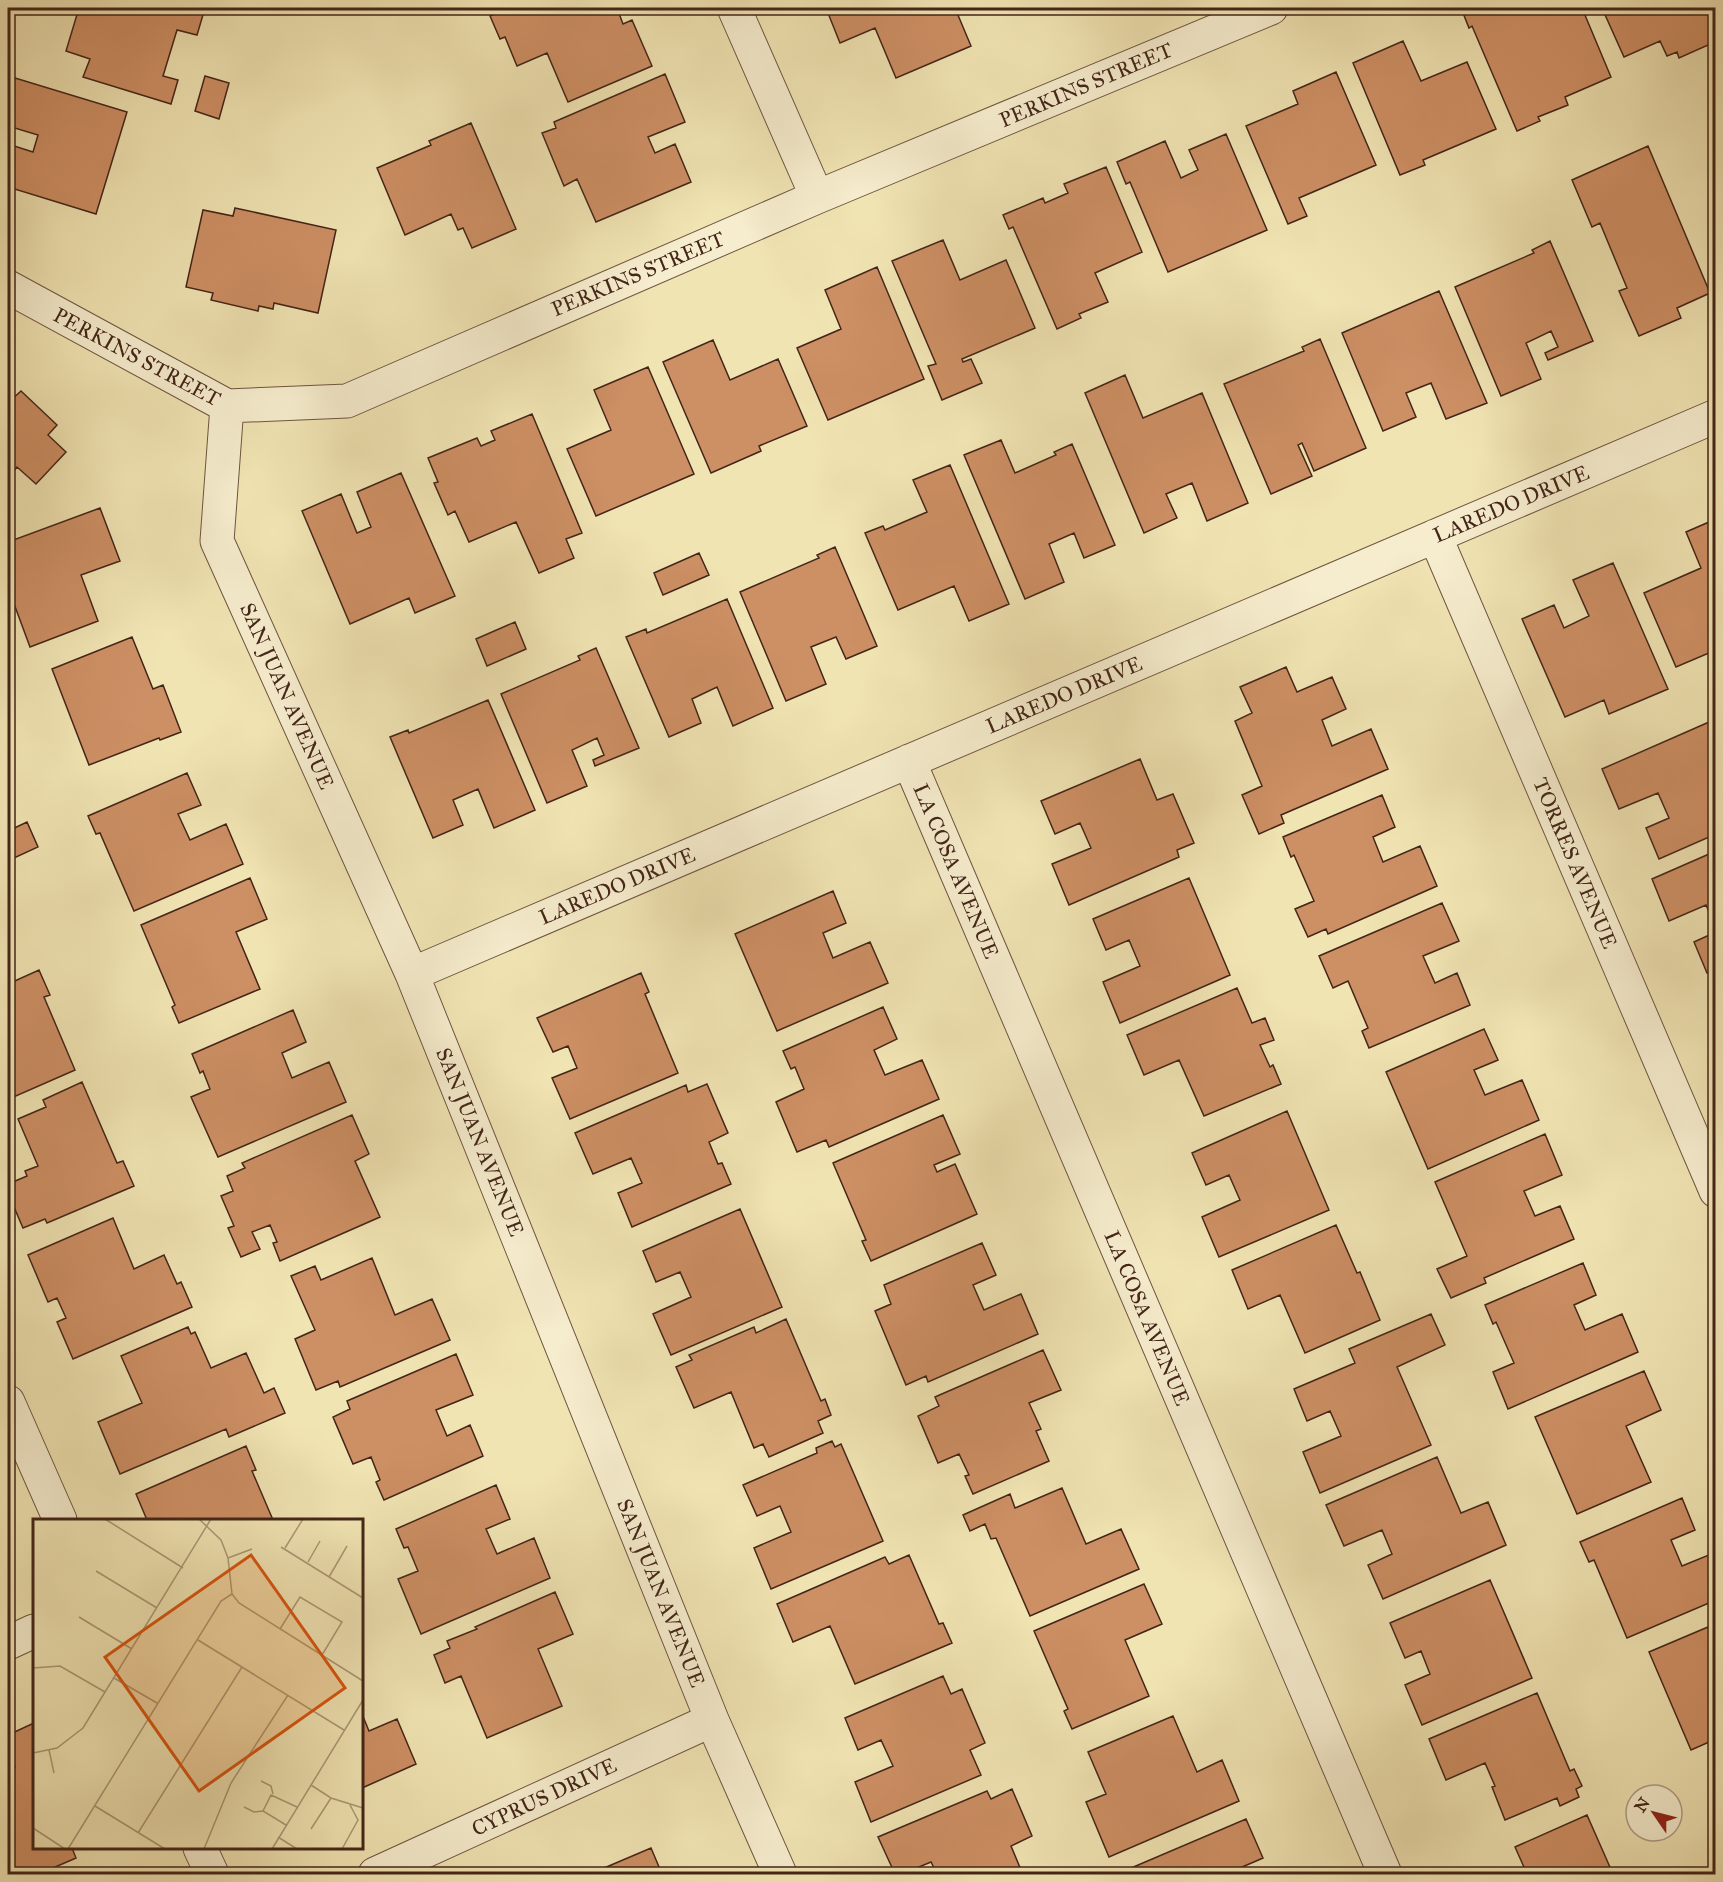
<svg xmlns="http://www.w3.org/2000/svg" width="1723" height="1882" viewBox="0 0 1723 1882" font-family="'IM FELL Great Primer',serif">
<style>
.building{fill:#cd8f64;stroke:#432519;stroke-width:1.5}
.lines{fill:none;stroke-linecap:round;stroke-linejoin:round}
.minor-casing{stroke:#6e5540;stroke-width:35}
.minor{stroke:#f6edce;stroke-width:33}
.labels{text-anchor:middle;dominant-baseline:central;stroke-width:5;stroke-linejoin:round;paint-order:stroke}
.street-label{font-size:21px;fill:#432519;stroke:#f6edce}
.inset-road{fill:none;stroke:#ab9875;stroke-width:1.5}
.view{fill:#d8540d;fill-opacity:0.15;stroke:#d8540d;stroke-width:3}
.inset-edge{fill:none;stroke:#432519;stroke-width:3}
</style>
<rect width="100%" height="100%" fill="#f1e4b3"/>
<filter id="stains"><feTurbulence type="fractalNoise" baseFrequency=".00333" numOctaves="4"/><feColorMatrix values="0 0 0 0 .2 0 0 0 0 .09 0 0 0 0 .02 0 0 0 .5 -.17"/></filter>
<radialGradient id="worn" r=".72"><stop offset=".6" stop-color="#630" stop-opacity="0"/><stop offset="1" stop-color="#630" stop-opacity=".3"/></radialGradient>
<!-- building -->
<path class="building" d="M79,8L91,11L92,8H205L197,35L177,30L163,76L178,80L171,104L83,77L90,59L66,51Z
M509,8H617L623,24L632,20L652,66L568,102L547,53L517,66L505,37L500,39L490,16Z
M826,8H955L971,46L896,78L875,28L840,43Z
M1475,8H1582L1611,77L1565,97L1568,105L1538,117L1540,121L1517,131L1472,26L1469,28L1463,13Z
M1602,8H1716V46L1710,49L1708,45L1679,58L1677,52L1667,56L1660,41L1624,57Z
M1403,41L1421,81L1467,62L1496,129L1423,160L1425,165L1400,175L1353,63Z
M1336,72L1376,165L1299,198L1307,216L1288,224L1246,126L1298,104L1293,91Z
M665,74L685,122L648,137L655,153L675,144L691,182L596,222L577,179L564,186L542,133L556,128L554,122Z
M205,76L229,83L219,119L195,111Z
M15,78L127,112L96,214L8,187V144L33,152L38,135L8,126V102Z
M471,123L516,229L472,248L463,228L458,230L451,214L405,235L377,168L431,145L429,141Z
M1226,134L1267,230L1168,272L1130,182L1126,184L1117,162L1165,141L1181,178L1198,170L1189,150Z
M1648,146L1710,293L1677,308L1681,318L1639,336L1619,291L1627,288L1600,223L1592,227L1572,180Z
M1106,167L1142,252L1095,273L1108,302L1079,314L1081,318L1057,329L1013,227L1009,229L1003,215L1043,198L1045,203L1068,193L1064,184Z
M235,208L336,230L318,313L274,303L273,309L259,306L258,311L211,300L213,293L186,287L203,210L233,216Z
M943,240L960,280L1006,260L1035,328L962,359L963,362L971,359L982,383L942,400L928,366L936,364L892,261Z
M1550,241L1593,341L1548,360L1545,353L1558,347L1551,331L1526,343L1541,379L1501,396L1455,287L1534,253L1532,250Z
M877,267L924,379L828,420L797,348L841,329L825,290Z
M1439,291L1487,403L1446,419L1431,383L1406,393L1416,417L1383,431L1342,333Z
M1320,339L1366,448L1314,471L1302,443L1298,445L1312,476L1271,494L1224,384L1304,351L1302,347Z
M713,340L730,380L778,359L807,426L759,446L761,451L711,473L663,362Z
M648,367L694,474L596,516L567,449L611,430L594,390Z
M1125,375L1143,418L1202,393L1248,503L1207,521L1192,483L1166,494L1177,518L1144,533L1085,393Z
M21,391L57,425L48,435L66,452L36,484L17,467L8,478V397L11,400Z
M532,414L582,533L566,539L574,558L539,573L516,522L469,542L455,511L448,515L434,483L438,482L428,458L477,438L481,446L495,440L491,431Z
M1001,440L1015,473L1056,455L1054,452L1072,444L1115,545L1084,558L1074,533L1049,544L1064,582L1025,599L964,455Z
M950,465L1009,604L969,621L954,586L898,610L865,533L883,526L885,530L927,512L913,480Z
M401,473L455,596L415,613L409,598L350,624L302,511L341,494L357,533L371,527L357,492Z
M100,508L120,561L81,575L98,621L30,647L10,593L13,592L8,576V542Z
M1716,519V650L1676,667L1644,593L1701,568L1686,532Z
M835,547L877,646L846,659L836,637L811,647L826,684L786,701L740,592L819,558L817,555Z
M699,553L709,575L663,595L654,573Z
M1613,563L1668,689L1609,714L1604,700L1565,717L1522,619L1554,605L1564,628L1589,616L1573,580Z
M727,599L773,708L733,726L717,687L692,699L701,723L669,737L626,637L646,629L647,633Z
M515,622L526,649L487,666L476,639Z
M132,637L153,689L163,685L181,732L160,740L159,738L89,765L52,669Z
M596,648L639,748L595,766L593,760L604,755L597,738L572,750L587,786L547,803L501,694L580,660L578,656Z
M1286,667L1297,692L1332,677L1346,709L1322,720L1332,746L1371,729L1388,769L1281,815L1284,823L1259,834L1242,795L1262,786L1235,721L1252,713L1240,687Z
M488,700L535,810L494,828L478,789L453,800L463,825L433,838L390,737L408,730L409,733Z
M1716,719V834L1659,859L1646,828L1669,818L1658,793L1619,809L1602,769Z
M1140,759L1157,800L1173,794L1194,843L1177,850L1179,857L1069,905L1052,864L1091,848L1080,823L1055,834L1041,801Z
M187,773L201,805L178,814L190,840L226,824L243,864L134,911L100,833L96,834L88,816Z
M1382,795L1395,827L1373,837L1383,862L1420,846L1437,886L1328,934L1326,929L1308,937L1295,909L1314,901L1294,855L1291,857L1283,837Z
M27,822L38,847L14,858L8,842V831Z
M1716,851V928L1706,905L1669,921L1652,879Z
M250,878L267,919L236,932L260,989L179,1023L172,1007L175,1005L141,925Z
M1189,878L1230,975L1120,1023L1103,982L1140,966L1129,940L1106,950L1093,919Z
M833,891L846,923L823,933L833,958L870,942L888,983L777,1031L735,934Z
M1442,903L1459,941L1423,956L1435,983L1457,973L1470,1005L1369,1048L1362,1031L1368,1028L1348,981L1333,988L1319,956Z
M1716,932V969L1707,973L1694,942Z
M39,970L50,995L44,997L75,1070L9,1099L8,1094V984Z
M641,973L649,992L645,994L678,1073L570,1119L552,1078L577,1068L568,1046L553,1052L537,1018Z
M1237,988L1252,1023L1265,1018L1274,1040L1260,1045L1270,1067L1273,1065L1281,1084L1204,1116L1179,1060L1144,1075L1127,1035Z
M883,1007L897,1039L874,1050L885,1075L922,1060L939,1099L829,1147L826,1140L797,1152L776,1102L804,1089L795,1067L791,1069L783,1051Z
M293,1010L306,1042L282,1053L292,1078L329,1062L346,1102L218,1157L191,1097L210,1089L203,1071L200,1073L192,1054Z
M1484,1029L1498,1060L1474,1070L1485,1095L1522,1080L1539,1120L1428,1169L1386,1072Z
M82,1082L117,1163L123,1161L134,1186L47,1223L45,1219L23,1228L8,1193V1184L27,1176L25,1171L38,1166L18,1119L46,1107L43,1100Z
M707,1084L728,1133L709,1142L718,1164L722,1163L731,1184L632,1227L618,1193L642,1183L631,1158L593,1174L575,1133L686,1085L688,1092Z
M1287,1111L1329,1210L1219,1257L1202,1217L1240,1200L1229,1175L1206,1185L1192,1153Z
M352,1115L369,1154L355,1161L380,1217L280,1261L273,1243L277,1242L270,1225L252,1232L260,1249L241,1257L228,1228L234,1226L221,1196L233,1191L227,1176L245,1168L242,1163Z
M943,1115L960,1154L934,1165L937,1172L955,1164L977,1214L871,1261L862,1241L866,1240L833,1163Z
M1545,1134L1562,1175L1524,1191L1535,1216L1560,1206L1574,1239L1484,1278L1486,1283L1451,1298L1437,1269L1467,1256L1435,1182Z
M740,1209L782,1307L671,1355L653,1314L691,1297L680,1272L656,1282L643,1251Z
M113,1218L134,1269L164,1255L177,1284L181,1282L192,1307L73,1359L57,1322L66,1318L57,1298L48,1302L28,1255Z
M1336,1225L1357,1273L1360,1272L1380,1320L1305,1353L1280,1295L1248,1309L1232,1270Z
M982,1243L996,1275L973,1285L984,1310L1021,1294L1038,1334L928,1382L926,1376L906,1385L875,1311L891,1304L884,1285Z
M372,1258L395,1315L432,1299L450,1340L340,1387L338,1381L316,1390L295,1339L315,1330L291,1276L315,1266L321,1280Z
M1583,1263L1596,1295L1574,1305L1585,1330L1622,1314L1638,1352L1508,1409L1493,1372L1514,1363L1496,1322L1493,1324L1485,1305Z
M1431,1314L1445,1345L1397,1367L1431,1445L1320,1493L1303,1452L1341,1436L1330,1411L1307,1421L1294,1389L1355,1363L1349,1349Z
M786,1319L821,1401L825,1399L831,1415L818,1421L823,1433L769,1457L763,1444L754,1448L731,1392L694,1408L676,1367L692,1360L689,1355L754,1327L756,1333Z
M188,1327L191,1334L195,1332L211,1368L246,1353L264,1393L274,1388L285,1413L229,1437L226,1429L120,1474L98,1422L142,1403L121,1356Z
M1043,1350L1061,1390L1029,1403L1041,1429L1036,1431L1049,1461L973,1494L965,1476L969,1475L959,1454L938,1463L918,1416L939,1406L935,1397Z
M456,1354L473,1395L436,1410L447,1436L470,1425L483,1456L384,1500L376,1482L380,1480L371,1457L353,1464L333,1417L350,1409L347,1401Z
M1644,1371L1661,1410L1626,1426L1651,1482L1577,1514L1535,1417Z
M832,1441L835,1447L841,1444L883,1541L771,1589L754,1548L791,1532L780,1506L757,1516L743,1485L817,1453L816,1448Z
M246,1446L256,1470L252,1471L273,1520H147L136,1494Z
M1437,1457L1461,1513L1488,1502L1506,1545L1383,1599L1368,1565L1392,1554L1382,1530L1344,1546L1326,1505Z
M496,1485L510,1519L486,1529L497,1554L534,1538L550,1578L421,1634L398,1579L418,1571L408,1547L404,1548L396,1529Z
M1062,1488L1086,1544L1121,1529L1139,1569L1030,1616L996,1538L991,1539L985,1524L970,1531L963,1515L1010,1494L1015,1508Z
M1682,1498L1695,1530L1671,1540L1682,1566L1716,1552V1600L1627,1638L1594,1560L1589,1562L1580,1542Z
M909,1555L939,1624L943,1623L952,1643L855,1684L830,1626L793,1642L777,1604L885,1557L889,1564Z
M1490,1580L1532,1678L1422,1725L1405,1685L1430,1674L1421,1651L1405,1658L1390,1623Z
M1144,1584L1162,1624L1125,1640L1149,1696L1072,1729L1064,1711L1068,1709L1034,1631Z
M555,1592L573,1634L538,1649L562,1706L487,1738L461,1676L445,1683L434,1655L450,1648L447,1641L477,1629L475,1627Z
M1716,1609V1739L1691,1750L1649,1652L1715,1624L1710,1612Z
M943,1676L951,1694L962,1689L985,1743L970,1750L981,1775L871,1822L855,1782L893,1766L881,1740L858,1750L845,1718Z
M1537,1693L1570,1771L1574,1769L1582,1786L1576,1789L1579,1797L1560,1806L1557,1798L1505,1820L1492,1787L1495,1786L1485,1763L1446,1780L1429,1739Z
M362,1714L369,1731L397,1719L416,1764L362,1788Z
M1173,1716L1197,1772L1222,1760L1239,1801L1109,1857L1086,1802L1106,1794L1088,1752Z
M34,1723V1848H72L76,1858L39,1874H13L11,1871L8,1872V1760L11,1769L15,1767L8,1749V1735Z
M1012,1789L1032,1836L1011,1846L1021,1870L1025,1868L1027,1874H937L931,1862L902,1874H895L878,1837L987,1791L991,1799Z
M1587,1815L1613,1874H1527L1515,1847Z
M1246,1819L1263,1858L1226,1874H1117Z
M651,1848L662,1874H590Z"/>
<g class="lines">
<!-- minor casing -->
<g class="minor-casing">
<path id="minor" d="M734,8L817,197
M8,287L227,406L347,401L817,197L1271,8
M227,406L217,541L412,974L712,1720L780,1874
M1435,536L1716,1191
M909,761L1385,1874
M412,974L1716,416
M8,1402L60,1520
M8,1643L34,1631
M200,1848L212,1874
M375,1874L712,1720"/>
</g>
<!-- minor -->
<use href="#minor" class="minor"/>
</g>
<g class="labels">
<!-- street labels -->
<g class="street-label">
<text transform="translate(1086 85) rotate(-23)">PERKINS STREET</text>
<text transform="translate(638 274) rotate(-23)">PERKINS STREET</text>
<text transform="translate(137 357) rotate(28)">PERKINS STREET</text>
<text transform="translate(1511 504) rotate(-23)">LAREDO DRIVE</text>
<text transform="translate(1064 695) rotate(-23)">LAREDO DRIVE</text>
<text transform="translate(287 696) rotate(66)">SAN JUAN AVENUE</text>
<text transform="translate(1575 863) rotate(67)">TORRES AVENUE</text>
<text transform="translate(956 871) rotate(67)">LA COSA AVENUE</text>
<text transform="translate(617 886) rotate(-23)">LAREDO DRIVE</text>
<text transform="translate(480 1142) rotate(68)">SAN JUAN AVENUE</text>
<text transform="translate(1147 1318) rotate(67)">LA COSA AVENUE</text>
<text transform="translate(661 1593) rotate(68)">SAN JUAN AVENUE</text>
<text transform="translate(544 1797) rotate(-25)">CYPRUS DRIVE</text>
</g>
</g>
<!-- overview -->
<g transform="translate(33 1519)">
<rect width="330" height="330" fill="#f1e4b3"/>
<path class="inset-road" d="M72,0L150,49M166,0L188,21L195,39L199,75L206,84L330,162M248,28L330,79M252,29L270,0M195,39L219,30M275,43L287,22M63,52L124,89M296,58L314,27M46,98L99,130M247,110L267,78L309,103L289,136M165,121L311,211M0,149L27,147L72,173M81,159L124,184M16,231L21,254M0,234L24,229L50,209L178,0M228,262L238,267L240,275M278,266L298,279L330,289M62,287L132,330M211,288L221,293L230,292M253,306L230,292L238,276L264,288M0,309L32,330M278,310L298,279M105,314L209,148M245,318L264,330M35,330L188,82L199,75M171,330L198,264L255,176M239,330L330,181M309,330L325,301L317,286"/>
<path class="view" d="M218,36L312,169L166,272L72,138Z"/>
<rect width="330" height="330" class="inset-edge"/>
</g>
<!-- margin -->
<rect width="1723" height="1882" fill="none" stroke="#f1e4b3" stroke-width="30"/>
<rect x="9" y="9" width="1705" height="1864" fill="none" stroke="#432519" stroke-width="3"/>
<rect x="15" y="15" width="1693" height="1852" fill="none" stroke="#432519" stroke-width="1.5"/>
<!-- north arrow -->
<g transform="translate(1654 1813) rotate(305)"><circle r="28" fill="#f6edce" stroke="#ae9d86" stroke-width="1.5"/>
<path d="M0-4.5L10 22L0 15L-10 22Z" fill="#8f2418"/>
<text y="-9" font-size="16" font-weight="bold" text-anchor="middle" fill="#432519">N</text>
</g>
<rect width="100%" height="100%" filter="url(#stains)"/>
<rect width="100%" height="100%" fill="url(#worn)"/>
</svg>
